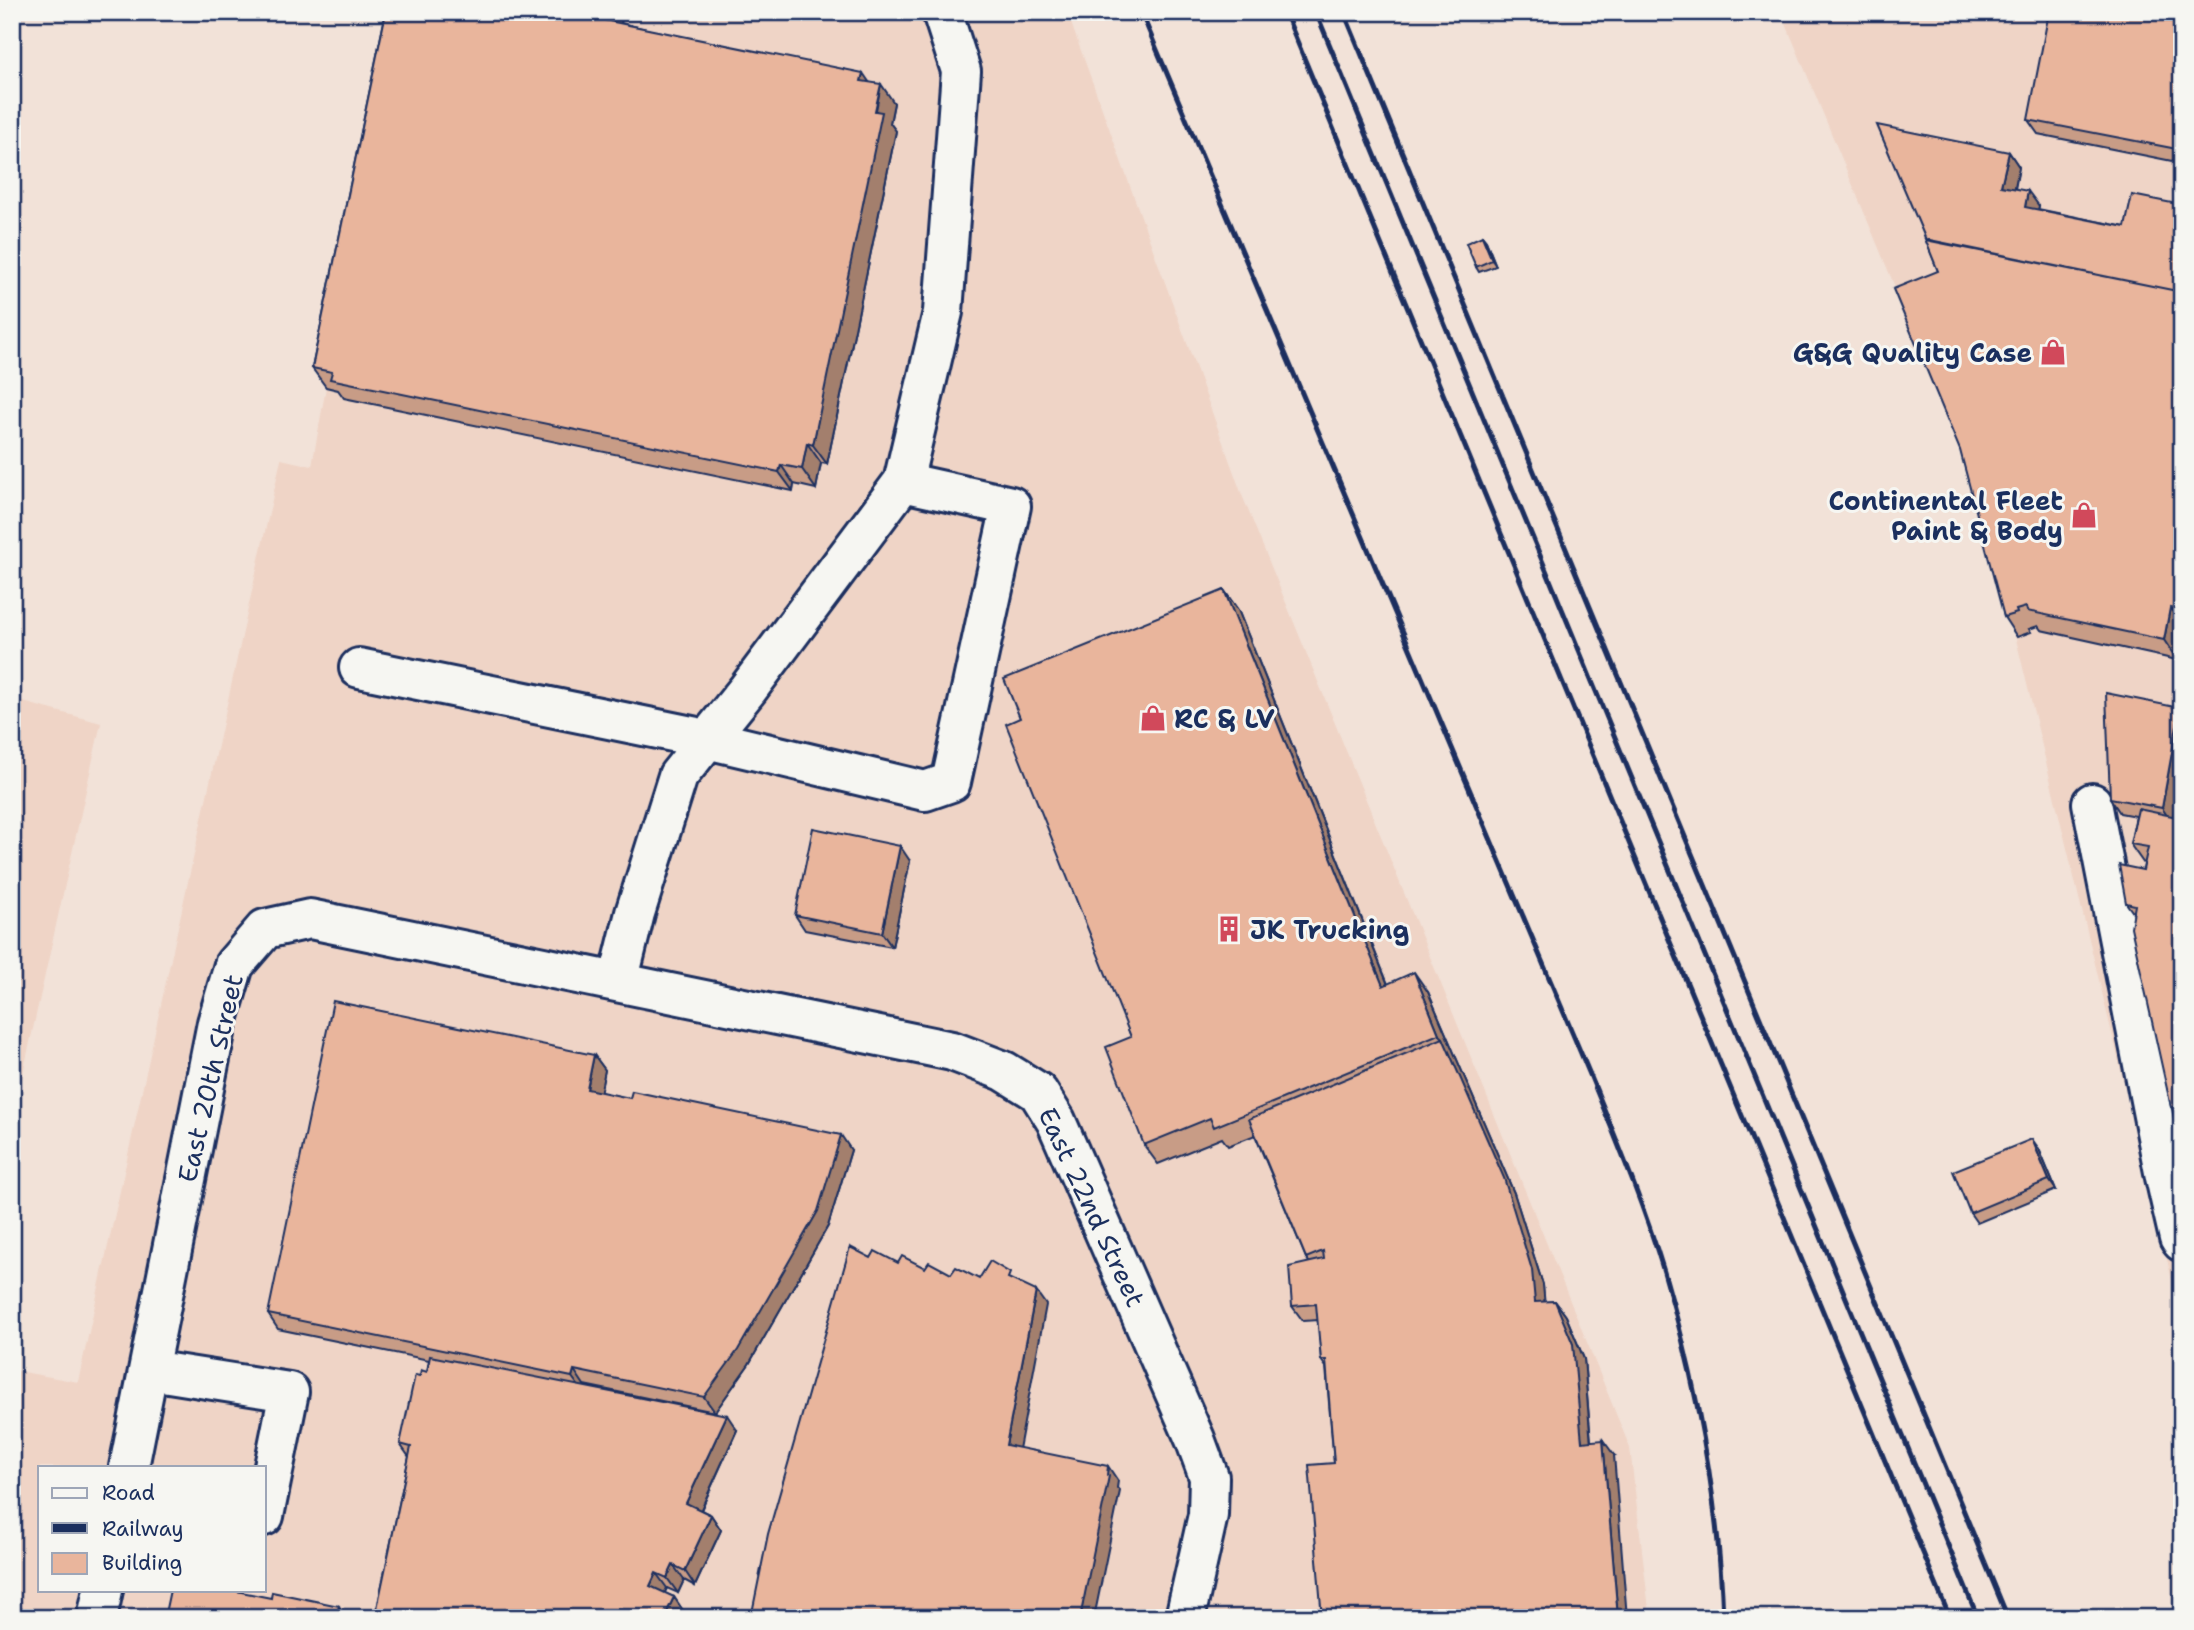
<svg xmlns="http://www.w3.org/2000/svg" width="2194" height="1630" viewBox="0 0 2194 1630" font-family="'Shantell Sans',sans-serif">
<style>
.built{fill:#efd4c6;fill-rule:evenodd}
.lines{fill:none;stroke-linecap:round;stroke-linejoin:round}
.minor-casing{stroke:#1b2f5e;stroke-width:44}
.minor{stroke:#f6f6f2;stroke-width:38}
.rail{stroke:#1b2f5e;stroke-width:5}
.wall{fill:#c89c86;stroke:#1b2f5e;stroke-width:2}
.shaded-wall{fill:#a37f6d;stroke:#1b2f5e;stroke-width:2}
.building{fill:#e9b59c;stroke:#1b2f5e;stroke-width:2}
.labels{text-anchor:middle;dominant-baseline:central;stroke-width:6;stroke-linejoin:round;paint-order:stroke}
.poi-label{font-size:26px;font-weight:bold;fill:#1b2f5e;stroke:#f6f6f2;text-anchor:end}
.street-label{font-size:26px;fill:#1b2f5e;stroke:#f6f6f2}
</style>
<rect width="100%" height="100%" fill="#f2e2d8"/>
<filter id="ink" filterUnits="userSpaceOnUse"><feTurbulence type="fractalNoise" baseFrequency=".0143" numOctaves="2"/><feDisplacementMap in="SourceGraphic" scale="14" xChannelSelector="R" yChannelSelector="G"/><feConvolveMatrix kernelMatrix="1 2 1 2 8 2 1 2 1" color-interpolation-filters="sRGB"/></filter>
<g filter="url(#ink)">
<!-- built -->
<path class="built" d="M403,12H1067L1242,495L1630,1448L1650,1618H12V1370L78,1382L281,459L312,466L326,387ZM40,1467H264V1590H40Z
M1781,12H2182V1321L2016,639L1970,468Z
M12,699L101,723L12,1123Z"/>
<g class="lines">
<!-- minor casing -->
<g class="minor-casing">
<path id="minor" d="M359,668L707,739L925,791L951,782L1011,506L903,482
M2092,803L2165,1177L2179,1238L2182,1242
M618,982L635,913L678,776L748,689L903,482L943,312L961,71L942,12
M150,1370L289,1392L264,1516
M129,1467L217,1023L234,965L265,929L310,919L952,1051L1004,1071L1038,1092L1056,1121L1195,1439L1209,1477L1208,1515L1185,1618
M97,1618L103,1590"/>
</g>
<!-- minor -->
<use href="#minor" class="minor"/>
<!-- rail -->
<path class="rail" d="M1141,12L1591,1077C1617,1141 1644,1206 1664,1272C1697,1385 1719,1500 1723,1618
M1285,12L1950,1618
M1316,12L1978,1618
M1344,12L2008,1618"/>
</g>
<!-- wall -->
<path class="wall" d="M386,12H623L621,23L869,82L894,103L890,123L896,131L827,464L821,463L816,489L794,484L793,491L344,398L338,390L326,387L312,368Z
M2182,12V163L2038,134L2028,120Z
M2009,152L2019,167L2015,189L2039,206L2038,209L2125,227L2182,205V636L2177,660L2041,630L2038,626L2029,629L2031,632L2017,637L2004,617L1938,271L1926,240Z
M1482,236L1486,241L1496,266L1479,272L1476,267Z
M1224,590L1238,610L1388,984L1428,992L1514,1193L1543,1285L1544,1302L1555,1301L1566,1316L1584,1359L1591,1441L1614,1455L1334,1463L1326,1367L1321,1360L1318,1320L1303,1321L1292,1306L1309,1262L1306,1258L1255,1135L1228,1146L1222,1138L1158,1164L1144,1145L1131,1037L1020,718Z
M2182,772L2174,816L2182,818V1122L2171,1107L2134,914L2126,903L2143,870L2144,864L2130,844L2136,816L2120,813L2110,798Z
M910,861L892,947L805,930L795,915Z
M594,1055L605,1070L600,1092L851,1150L828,1226L749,1364L715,1412L584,1385V1386L737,1430L701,1510L711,1515L721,1530L695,1586L684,1580L678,1593L667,1588L664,1593L674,1597L684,1612L681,1618H375L409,1457L400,1444L420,1376L427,1372L429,1360L278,1329L268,1314Z
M2039,1149L2056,1190L1977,1223L1970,1213Z"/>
<!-- shaded-wall -->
<path class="shaded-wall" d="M606,12H623L618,39L604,20Z
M863,73L876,92L861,81Z
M881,84L894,103L890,123L896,131L827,464L813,445Z
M2009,152L2019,167L2012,201L2001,186Z
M2028,191L2039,206L2035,221L2025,207Z
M1482,236L1486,241L1496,266L1492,260Z
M807,443L821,463L816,489L802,469Z
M781,465L794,484L793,491L779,472Z
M1224,590L1238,610L1396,1005L1383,986Z
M2170,608L2182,625V636L2177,660L2164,640Z
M2180,708L2182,710V772L2172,823L2162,808Z
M900,846L910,861L892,947L882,933Z
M1414,972L1428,992L1514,1193L1543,1285L1546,1317L1535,1302L1443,1038L1439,1034Z
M594,1055L605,1070L598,1104L587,1089Z
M841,1135L851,1150L828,1226L749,1364L715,1412L704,1397Z
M2032,1139L2039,1149L2056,1190L2049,1180Z
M1036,1291L1046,1305L1017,1460L1006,1445Z
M1555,1301L1566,1316L1584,1359L1592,1457L1582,1442Z
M574,1370L584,1385L583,1392L572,1377Z
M727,1415L737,1430L697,1518L686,1503Z
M1603,1440L1614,1455L1627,1618H1618Z
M1108,1466L1118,1481L1117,1488L1120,1491L1094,1618H1080Z
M711,1515L721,1530L695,1586L685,1571Z
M673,1565L684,1580L678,1593L667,1578Z
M656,1573L667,1588L661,1601L650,1586Z
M674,1597L684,1612L681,1618H664Z
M339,1606L347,1618L337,1613Z"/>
<!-- building -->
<path class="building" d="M386,12H606L604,20L863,73L861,81L881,84L875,111L882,112L813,445L807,443L802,469L781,465L779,472L330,379L332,372L312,368Z
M2049,12H2182V150L2028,120Z
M1877,125L2009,152L2001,186L2028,191L2025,207L2125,227L2132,195L2182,205V292L1926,240Z
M1482,236L1492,260L1476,267L1466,243Z
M1925,239L2182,292V611L2170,608L2164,640L2027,611L2026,607L2016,610L2017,613L2004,617L1960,450L1893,289L1938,271Z
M1224,590L1383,986L1414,972L1439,1034L1214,1127L1210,1118L1144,1145L1106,1047L1131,1037L1006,724L1020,718L1004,679Z
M2106,693L2180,708L2162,808L2110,798Z
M2138,809L2182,818V1109L2171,1107L2131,927L2135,905L2126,903L2119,865L2143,870L2148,847L2130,844Z
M813,828L900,846L882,933L795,915Z
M333,1001L594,1055L587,1089L630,1098L632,1091L841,1135L818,1211L738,1350L704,1397L574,1370L572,1377L268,1314Z
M1443,1038L1504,1178L1532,1270L1535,1302L1555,1301L1573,1344L1582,1442L1603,1440L1618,1618H1322L1309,1465L1334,1463L1326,1360H1321L1316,1304L1292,1306L1289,1267L1324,1259L1323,1251L1306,1258L1249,1119Z
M2032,1139L2049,1180L1970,1213L1953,1171Z
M850,1247L871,1258L875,1251L898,1263L902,1256L925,1268L929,1262L951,1274L956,1267L979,1279L990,1261L1010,1273L1008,1278L1036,1291L1006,1445L1108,1466L1107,1475L1109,1476L1080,1618H751L768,1534Z
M430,1356L727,1415L686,1503L711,1515L685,1571L673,1565L667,1578L656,1573L650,1586L674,1597L664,1618H375L411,1447L400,1444L415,1375L420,1376L421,1370L427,1372Z
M170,1590H231L271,1598L272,1592L339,1606L337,1613L363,1618H164Z"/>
</g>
<!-- icons -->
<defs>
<g id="shop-bare" transform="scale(2.1)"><path d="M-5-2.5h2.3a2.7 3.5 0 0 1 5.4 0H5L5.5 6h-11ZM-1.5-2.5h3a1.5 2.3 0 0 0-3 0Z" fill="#d1495b" stroke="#f6f6f2" stroke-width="2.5" paint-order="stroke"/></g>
<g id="building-bare" transform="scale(2.1)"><path d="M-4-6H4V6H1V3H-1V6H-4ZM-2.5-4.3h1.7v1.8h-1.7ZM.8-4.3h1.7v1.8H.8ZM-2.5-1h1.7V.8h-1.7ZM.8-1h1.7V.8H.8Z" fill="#d1495b" stroke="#f6f6f2" stroke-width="2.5" paint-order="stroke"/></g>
</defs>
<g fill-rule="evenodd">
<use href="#shop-bare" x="2053" y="352"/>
<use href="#shop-bare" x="2084" y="515"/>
<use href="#shop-bare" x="1153" y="718"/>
<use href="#building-bare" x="1229" y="929"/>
</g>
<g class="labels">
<!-- poi labels -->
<g class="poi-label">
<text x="2032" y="352">G&amp;G Quality Case</text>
<text x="2063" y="500">Continental Fleet<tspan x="2063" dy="30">Paint &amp; Body</tspan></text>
<text x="1174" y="718" text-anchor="start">RC &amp; LV</text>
<text x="1250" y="929" text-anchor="start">JK Trucking</text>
</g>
<!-- street labels -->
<g class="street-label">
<text transform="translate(210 1078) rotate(-77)">East 20th Street</text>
<text transform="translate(1092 1207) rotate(65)">East 22nd Street</text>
</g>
</g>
<!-- margin -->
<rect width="2194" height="1630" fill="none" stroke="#f6f6f2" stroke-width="42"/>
<rect x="21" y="21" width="2152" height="1588" fill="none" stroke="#1b2f5e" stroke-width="2.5" filter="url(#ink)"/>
<!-- legend -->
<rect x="38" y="1466" width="228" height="126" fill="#f6f6f2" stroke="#9ea6b7" stroke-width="2"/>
<rect x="52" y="1488" width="35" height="10" fill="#f6f6f2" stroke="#9ea6b7" stroke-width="2"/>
<text x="102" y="1500" font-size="21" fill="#1b2f5e">Road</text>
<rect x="52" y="1523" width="35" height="10" fill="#1b2f5e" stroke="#9ea6b7" stroke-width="2"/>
<text x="102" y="1536" font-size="21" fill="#1b2f5e">Railway</text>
<rect x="52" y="1553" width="35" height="21" fill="#e9b59c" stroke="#9ea6b7" stroke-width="2"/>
<text x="102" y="1570" font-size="21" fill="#1b2f5e">Building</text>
</svg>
